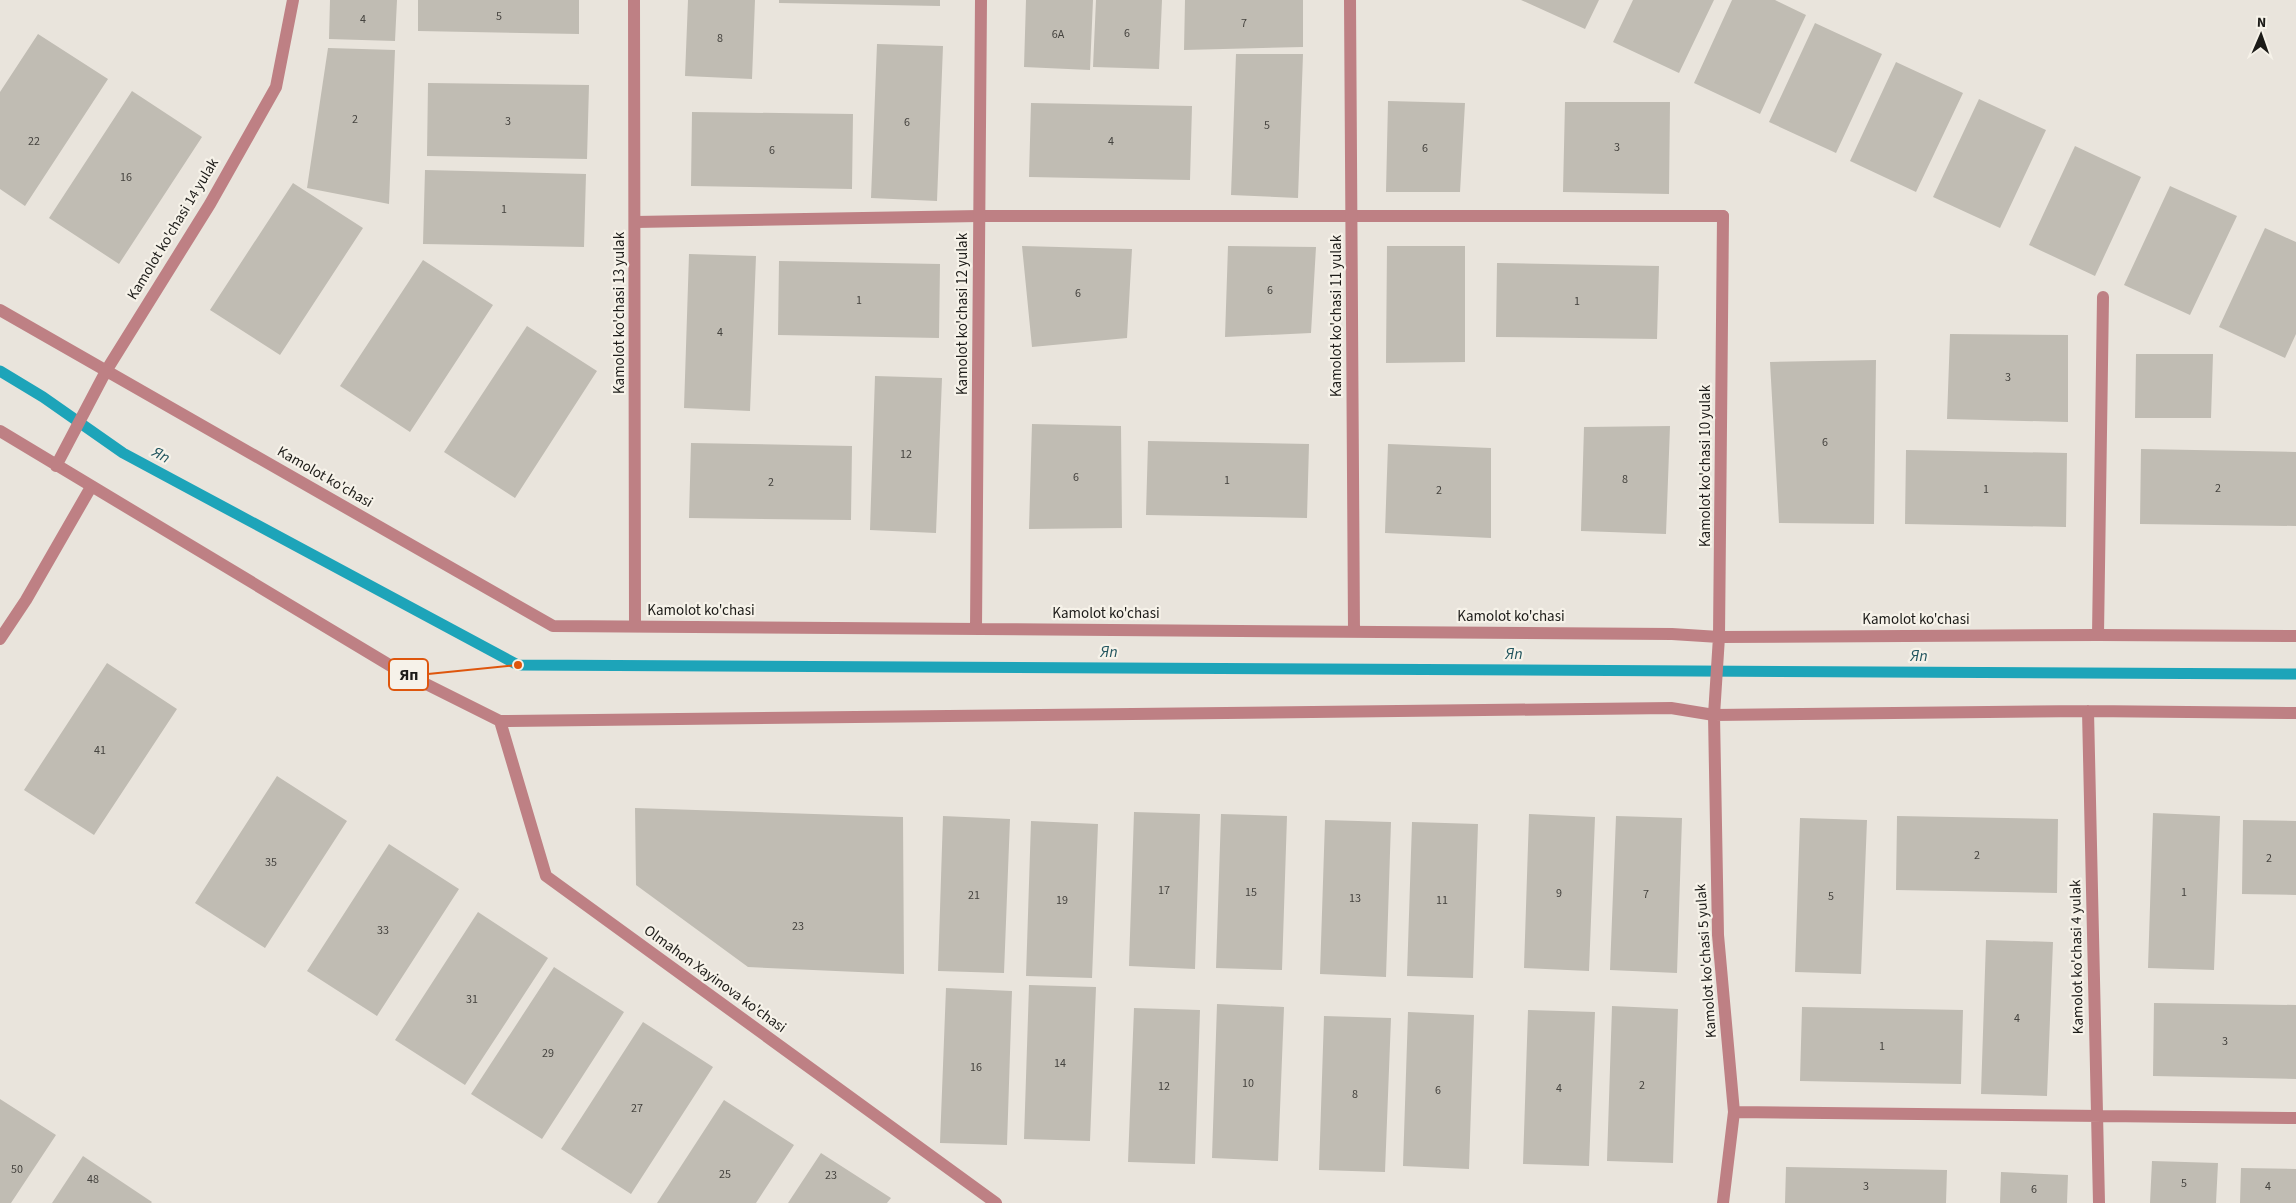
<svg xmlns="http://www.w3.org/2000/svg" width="2296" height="1203" viewBox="0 0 2296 1203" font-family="'Source Sans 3',sans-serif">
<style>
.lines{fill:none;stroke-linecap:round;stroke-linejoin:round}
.stream{stroke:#1da4b9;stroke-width:11}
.building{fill:#c0bcb3}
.service{stroke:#be8084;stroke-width:12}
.minor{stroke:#be8084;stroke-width:12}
.labels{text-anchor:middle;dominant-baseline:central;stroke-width:4.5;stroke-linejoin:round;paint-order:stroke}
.number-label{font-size:12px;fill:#45433f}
.street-label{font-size:15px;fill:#1c1b18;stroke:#f6f2e9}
.water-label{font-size:16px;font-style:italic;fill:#23565f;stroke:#f6f2e9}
.leader{fill:none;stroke:#de560d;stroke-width:2}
.callout-dot{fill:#de560d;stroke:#f6f2e9;stroke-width:2}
.callout{fill:#f6f2e9;stroke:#de560d;stroke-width:2}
.callout-label{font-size:16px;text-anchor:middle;font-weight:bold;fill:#1c1b18}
</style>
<rect width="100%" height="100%" fill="#e9e4dc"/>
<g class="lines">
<!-- stream -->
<path class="stream" d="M0,371L43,397L123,453L518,665L2296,674"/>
</g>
<!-- building -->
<path class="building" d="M330,0H397L395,41L329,39Z
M418,0H579V34L418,31Z
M688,0H755L752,79L685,76Z
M779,0H940V6L779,3Z
M1026,0H1093L1090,70L1024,67Z
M1096,0H1162L1159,69L1093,67Z
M1185,0H1303V47L1184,50Z
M1521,0H1599L1585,29Z
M1633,0H1714L1679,73L1613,42Z
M1732,0H1775L1806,15L1760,114L1694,83Z
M1815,23L1882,54L1836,153L1769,122Z
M38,34L108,79L25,206L0,189V92Z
M877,44L943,46L937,201L871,198Z
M328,48L395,50L389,204L307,188Z
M1236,54H1303L1298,198L1231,195Z
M1896,62L1963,93L1916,192L1850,161Z
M428,83L589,85L587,159L427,156Z
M132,91L202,137L119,264L49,218Z
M1979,99L2046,130L2000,228L1933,197Z
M1388,101L1465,103L1460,192H1386Z
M1565,102H1670L1669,194L1563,192Z
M1031,103L1192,106L1190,180L1029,177Z
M692,112L853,114L852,189L691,186Z
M2075,146L2141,177L2095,276L2029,245Z
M425,170L586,174L584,247L423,244Z
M293,183L363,228L280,355L210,310Z
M2170,186L2237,216L2190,315L2124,285Z
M2265,228L2296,242V334L2285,358L2219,327Z
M1022,246L1132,249L1127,338L1032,347Z
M1228,246L1316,247L1311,333L1225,337Z
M1387,246H1465V362L1386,363Z
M689,254L756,256L750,411L684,408Z
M423,260L493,305L410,432L340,386Z
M779,261L940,264L939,338L778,335Z
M1497,263L1659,266L1657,339L1496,337Z
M527,326L597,371L515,498L444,452Z
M1950,334L2068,335V422L1947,419Z
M2136,354H2213L2211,418H2135Z
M1876,360L1874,524L1779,523L1770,362Z
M875,376L942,378L936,533L870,530Z
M1032,424L1121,426L1122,528L1029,529Z
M1670,426L1666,534L1581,531L1584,427Z
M1148,441L1309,444L1307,518L1146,515Z
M691,443L852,446L851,520L689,518Z
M1388,444L1491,448V538L1385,533Z
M2141,449L2296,452V526L2140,524Z
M1906,450L2067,453L2066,527L1905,524Z
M107,663L177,709L94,835L24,790Z
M277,776L347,821L265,948L195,903Z
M635,808L903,817L904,974L748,967L636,885Z
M1134,812L1200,814L1195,969L1129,966Z
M2153,813L2220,816L2214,970L2148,968Z
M1221,814L1287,816L1282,970L1216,968Z
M1529,814L1595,817L1589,971L1524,968Z
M943,816L1010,819L1004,973L938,971Z
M1616,816L1682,818L1677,973L1610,970Z
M1897,816L2058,819L2057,893L1896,890Z
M1800,818L1867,820L1861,974L1795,972Z
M1325,820L1391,822L1386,977L1320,974Z
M2243,820L2296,821V895L2242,894Z
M1031,821L1098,824L1092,978L1026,976Z
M1412,822L1478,824L1473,978L1407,976Z
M389,844L459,889L377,1016L307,971Z
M478,912L548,958L465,1085L395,1040Z
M1986,940L2053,942L2047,1096L1981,1094Z
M554,967L624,1012L542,1139L471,1094Z
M1029,985L1096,987L1090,1141L1024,1139Z
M946,988L1012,991L1007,1145L940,1143Z
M2154,1003L2296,1005V1079L2153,1076Z
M1217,1004L1284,1007L1278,1161L1212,1158Z
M1612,1006L1678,1009L1673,1163L1607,1161Z
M1802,1007L1963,1010L1961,1084L1800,1081Z
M1134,1008L1200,1010L1195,1164L1128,1162Z
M1528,1010L1595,1012L1589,1166L1523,1164Z
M1408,1012L1474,1015L1469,1169L1403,1166Z
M1324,1016L1391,1018L1385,1172L1319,1170Z
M643,1022L713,1067L631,1194L561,1149Z
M0,1099L56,1135L11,1203H0Z
M724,1100L794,1145L756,1203H657Z
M821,1153L891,1198L887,1203H788Z
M83,1156L152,1202L151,1203H52Z
M2152,1161L2218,1163L2216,1203H2150Z
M1786,1167L1947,1170L1946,1203H1785Z
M2241,1168L2296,1169V1203H2240Z
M2001,1172L2068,1175L2067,1203H2000Z"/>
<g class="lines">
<!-- service -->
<path class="service" d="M635,222L979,216H1723
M2098,635L2103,297"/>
<!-- minor -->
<path class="minor" d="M634,0L635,626
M1350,0L1354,631
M1723,216L1719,637L1714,715L1718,935L1734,1112L1723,1203
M0,310L553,626L1672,634L1719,637L2098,635L2296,636
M0,431L396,669L500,721L1671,708L1714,715L2088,711L2296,713
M56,466L106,371L210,204L276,87L293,0
M976,629L981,0
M0,639L26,600L91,487
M2088,711L2099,1203
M500,721L546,876L996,1203
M1734,1112L2296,1118"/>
</g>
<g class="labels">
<!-- number labels -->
<g class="number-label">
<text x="499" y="16">5</text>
<text x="363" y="19">4</text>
<text x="1244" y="23">7</text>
<text x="1127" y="33">6</text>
<text x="1058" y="34">6A</text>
<text x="720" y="38">8</text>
<text x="355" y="119">2</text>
<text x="508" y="121">3</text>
<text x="907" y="122">6</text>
<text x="1267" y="125">5</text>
<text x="34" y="141">22</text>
<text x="1111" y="141">4</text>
<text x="1617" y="147">3</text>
<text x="1425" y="148">6</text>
<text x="772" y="150">6</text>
<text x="126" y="177">16</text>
<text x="504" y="209">1</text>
<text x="1270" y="290">6</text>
<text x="1078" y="293">6</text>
<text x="859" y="300">1</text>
<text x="1577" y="301">1</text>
<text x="720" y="332">4</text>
<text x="2008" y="377">3</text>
<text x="1825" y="442">6</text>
<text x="906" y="454">12</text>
<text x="1076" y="477">6</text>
<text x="1625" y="479">8</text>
<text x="1227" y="480">1</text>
<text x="771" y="482">2</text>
<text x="2218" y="488">2</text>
<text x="1986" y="489">1</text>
<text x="1439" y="490">2</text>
<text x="100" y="750">41</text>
<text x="1977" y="855">2</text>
<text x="2269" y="858">2</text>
<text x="271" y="862">35</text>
<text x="1164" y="890">17</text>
<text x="1251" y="892">15</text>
<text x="2184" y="892">1</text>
<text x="1559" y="893">9</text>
<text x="1646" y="894">7</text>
<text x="974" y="895">21</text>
<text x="1831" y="896">5</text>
<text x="1355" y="898">13</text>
<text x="1062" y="900">19</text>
<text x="1442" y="900">11</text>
<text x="798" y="926">23</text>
<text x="383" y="930">33</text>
<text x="472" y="999">31</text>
<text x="2017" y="1018">4</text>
<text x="2225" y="1041">3</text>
<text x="1882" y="1046">1</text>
<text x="548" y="1053">29</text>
<text x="1060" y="1063">14</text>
<text x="976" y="1067">16</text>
<text x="1248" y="1083">10</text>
<text x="1642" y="1085">2</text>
<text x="1164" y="1086">12</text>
<text x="1559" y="1088">4</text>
<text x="1438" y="1090">6</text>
<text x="1355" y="1094">8</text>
<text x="637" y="1108">27</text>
<text x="17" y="1169">50</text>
<text x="725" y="1174">25</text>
<text x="831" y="1175">23</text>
<text x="93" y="1179">48</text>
<text x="2184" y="1183">5</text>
<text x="1866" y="1186">3</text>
<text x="2268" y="1186">4</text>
<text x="2034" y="1189">6</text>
</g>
<!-- street labels -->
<g class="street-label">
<text transform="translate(173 229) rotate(-59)">Kamolot ko'chasi 14 yulak</text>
<text transform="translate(619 313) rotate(-90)">Kamolot ko'chasi 13 yulak</text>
<text transform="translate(962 314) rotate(-90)">Kamolot ko'chasi 12 yulak</text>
<text transform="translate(1336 316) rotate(-90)">Kamolot ko'chasi 11 yulak</text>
<text transform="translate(1705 466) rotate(-90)">Kamolot ko'chasi 10 yulak</text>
<text transform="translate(325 477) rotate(30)">Kamolot ko'chasi</text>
<text x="701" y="610">Kamolot ko'chasi</text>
<text x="1106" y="613">Kamolot ko'chasi</text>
<text x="1511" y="616">Kamolot ko'chasi</text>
<text x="1916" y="619">Kamolot ko'chasi</text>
<text transform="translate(2077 957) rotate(-91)">Kamolot ko'chasi 4 yulak</text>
<text transform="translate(1706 961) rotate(-94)">Kamolot ko'chasi 5 yulak</text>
<text transform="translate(715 979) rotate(36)">Olmahon Xayinova ko'chasi</text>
</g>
<!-- water labels -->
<g class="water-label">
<text transform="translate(161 455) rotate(28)">Яп</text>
<text x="1109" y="652">Яп</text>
<text x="1514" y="654">Яп</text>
<text x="1919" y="656">Яп</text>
</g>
</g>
<!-- callouts -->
<path class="leader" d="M518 665L428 674"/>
<circle class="callout-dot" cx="518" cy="665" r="5"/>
<rect class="callout" x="389" y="659" width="39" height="31" rx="5"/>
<g class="callout-label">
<text x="409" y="680">Яп</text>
</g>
<!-- north arrow -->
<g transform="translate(2261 35) rotate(2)" stroke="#f6f2e9" stroke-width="4" paint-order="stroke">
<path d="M0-4L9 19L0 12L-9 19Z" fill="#1c1b18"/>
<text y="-8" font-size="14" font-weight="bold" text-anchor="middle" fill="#1c1b18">N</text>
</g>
</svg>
